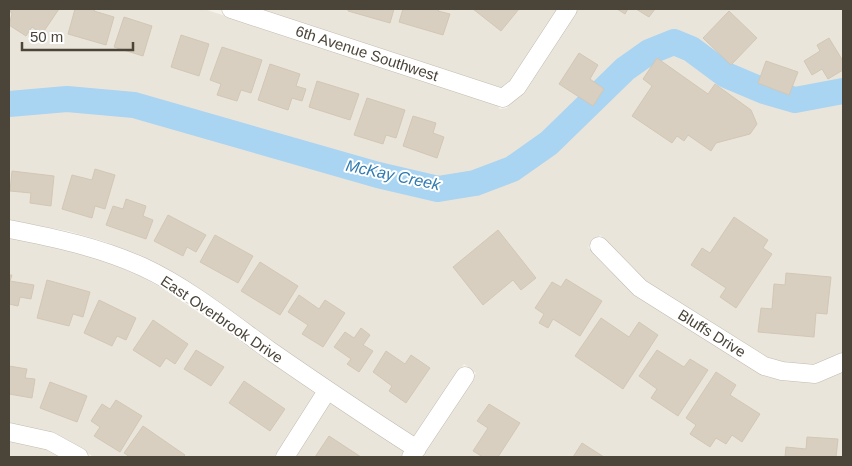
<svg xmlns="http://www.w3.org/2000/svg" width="852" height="466" viewBox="0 0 852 466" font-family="Helvetica,sans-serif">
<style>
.residential{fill:#eae5da}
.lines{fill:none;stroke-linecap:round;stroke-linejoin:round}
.river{stroke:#a9d4f2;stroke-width:26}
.building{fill:#d8cfc1;stroke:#d3c7b4}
.street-casing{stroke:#c2bbae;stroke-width:19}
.street{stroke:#fff;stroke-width:18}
.labels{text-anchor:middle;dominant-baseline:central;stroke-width:4;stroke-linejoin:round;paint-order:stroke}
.street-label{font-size:15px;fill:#4b4439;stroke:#fff}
.water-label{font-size:16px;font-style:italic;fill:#2e7ab2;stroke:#fff}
</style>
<rect width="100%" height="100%" fill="#f6f3ec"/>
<!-- residential -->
<path class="residential" d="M9,9H204L497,105L500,109L507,108L509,103L524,92L577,9H843V353L814,365L784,363L768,358L645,281L600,235L588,247L635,295L761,374L780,380L813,382L843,371V457H420L476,373L464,364L415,438L332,384L244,322L148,260L106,242L68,231L9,220Z
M258,9H559L512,82L502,88Z
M9,237L63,248L99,258L140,276L169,292L316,394L276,457H94L54,433L9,423Z
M329,402L406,452L402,457H294Z
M9,440L47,449L64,457H9Z"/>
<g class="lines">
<!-- river -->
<path class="river" d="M9,104L67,99L134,105L378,175L438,189L475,183L512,169L549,143L625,69L649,52L674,42L691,49L726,75L764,91L795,100L843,91"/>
</g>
<!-- building -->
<path class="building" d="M9,9H59L42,34L32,27L26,36L9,25L12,14Z
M75,9H95L94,11L114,17L106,45L68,34Z
M348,9H394L390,23L348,11Z
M403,9H439L438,11L450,14L443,35L399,22Z
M473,9H519L501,31Z
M617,9H628L625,14Z
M636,9H655L649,17Z
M729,11L757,38L731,65L703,38Z
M124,17L152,26L143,56L114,47Z
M181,35L209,44L199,76L171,67Z
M829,38L843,61V70L828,79L822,69L812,75L804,61L820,51L817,45Z
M222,47L262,60L251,93L241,90L237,101L217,95L221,84L210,80Z
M579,53L598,65L590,79L604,89L593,106L559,84Z
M657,58L708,94L715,84L751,110L757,124L750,134L716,143L711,151L688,135L684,141L677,136L672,143L632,116L652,86L643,79Z
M766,61L798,72L789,95L758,83Z
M270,64L300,74L296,86L306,89L302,101L292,98L288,110L258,100Z
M317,81L359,94L350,120L309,107Z
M367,98L405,110L396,138L386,135L383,144L354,135Z
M413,116L436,123L433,133L444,137L437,158L403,146Z
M95,169L115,175L105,209L95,206L92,218L62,209L72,175L92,180Z
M12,171L54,176L51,206L30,203L31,193L10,191Z
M126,199L146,206L143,216L153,220L146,239L106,225L113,206L123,209Z
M168,215L206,235L196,252L187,247L183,256L154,241Z
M734,217L768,240L763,248L772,254L736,308L720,297L726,288L691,265L702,248L710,253Z
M498,230L536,278L521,290L513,280L483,305L453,267Z
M215,235L253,256L238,283L200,262Z
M260,262L298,286L280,315L241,291Z
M786,273L831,277L827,314L816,313L814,337L758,332L761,308L772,309L774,284L785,285Z
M9,275H12L10,281L34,285L31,299L20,297L18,306L9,304Z
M566,279L602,301L580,336L553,319L548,328L539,323L544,314L535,308L552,282L561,287Z
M47,280L90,292L83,317L73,314L69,326L37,318Z
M299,295L319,309L325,300L345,313L323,347L302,334L308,325L288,312Z
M99,300L136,318L126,340L117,336L112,346L84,333Z
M601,318L629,337L639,322L658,335L623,389L575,356Z
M153,320L188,344L175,364L166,358L160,367L133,350Z
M361,328L370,335L363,345L373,351L359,372L347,364L351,359L334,347L345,332L354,338Z
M196,350L224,367L211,386L184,369Z
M657,350L684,367L690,359L708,370L678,416L651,398L657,389L639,376Z
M386,351L405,364L411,355L430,368L406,403L389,391L392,386L373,372Z
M9,366L27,369L25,378L35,379L32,398L9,394Z
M716,372L736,385L730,395L760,414L742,442L732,435L726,444L716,438L710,447L690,434L696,425L686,418Z
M244,381L285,409L270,431L229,403Z
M50,382L87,396L77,422L40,408Z
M116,400L142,416L120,452L94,436L100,427L91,421L102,404L110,409Z
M489,404L520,423L498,457H483L473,451L488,428L477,421Z
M143,426L185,455L183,457H130L124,453Z
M329,436L361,457H315Z
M807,437L838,439L836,457H785L786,447L806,449Z
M582,443L604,457H573Z"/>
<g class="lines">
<!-- street casing -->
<g class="street-casing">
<path id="street" d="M231,9L503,98L517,87L568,9
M9,229C55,238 99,247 143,267C188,288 229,321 269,350C318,384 367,417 417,449
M599,246L640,288L764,366L782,371L815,374L843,362
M9,432L50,441L79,457
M285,457L327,391
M411,457L465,376"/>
</g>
<!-- street -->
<use href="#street" class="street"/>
</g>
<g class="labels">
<!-- street labels -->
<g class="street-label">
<text transform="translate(367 53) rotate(18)">6th Avenue Southwest</text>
<text transform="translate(222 319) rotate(34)">East Overbrook Drive</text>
<text transform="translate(712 333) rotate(32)">Bluffs Drive</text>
</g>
<!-- water labels -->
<g class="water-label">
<text transform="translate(393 175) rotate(12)">McKay Creek</text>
</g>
</g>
<!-- border -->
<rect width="852" height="466" fill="none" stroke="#4b4439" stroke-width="20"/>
<!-- scale -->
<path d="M22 42v8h111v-8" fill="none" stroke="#4b4439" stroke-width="2.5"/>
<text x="30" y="42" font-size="15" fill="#4b4439" stroke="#ffffff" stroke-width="4" paint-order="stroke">50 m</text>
</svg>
